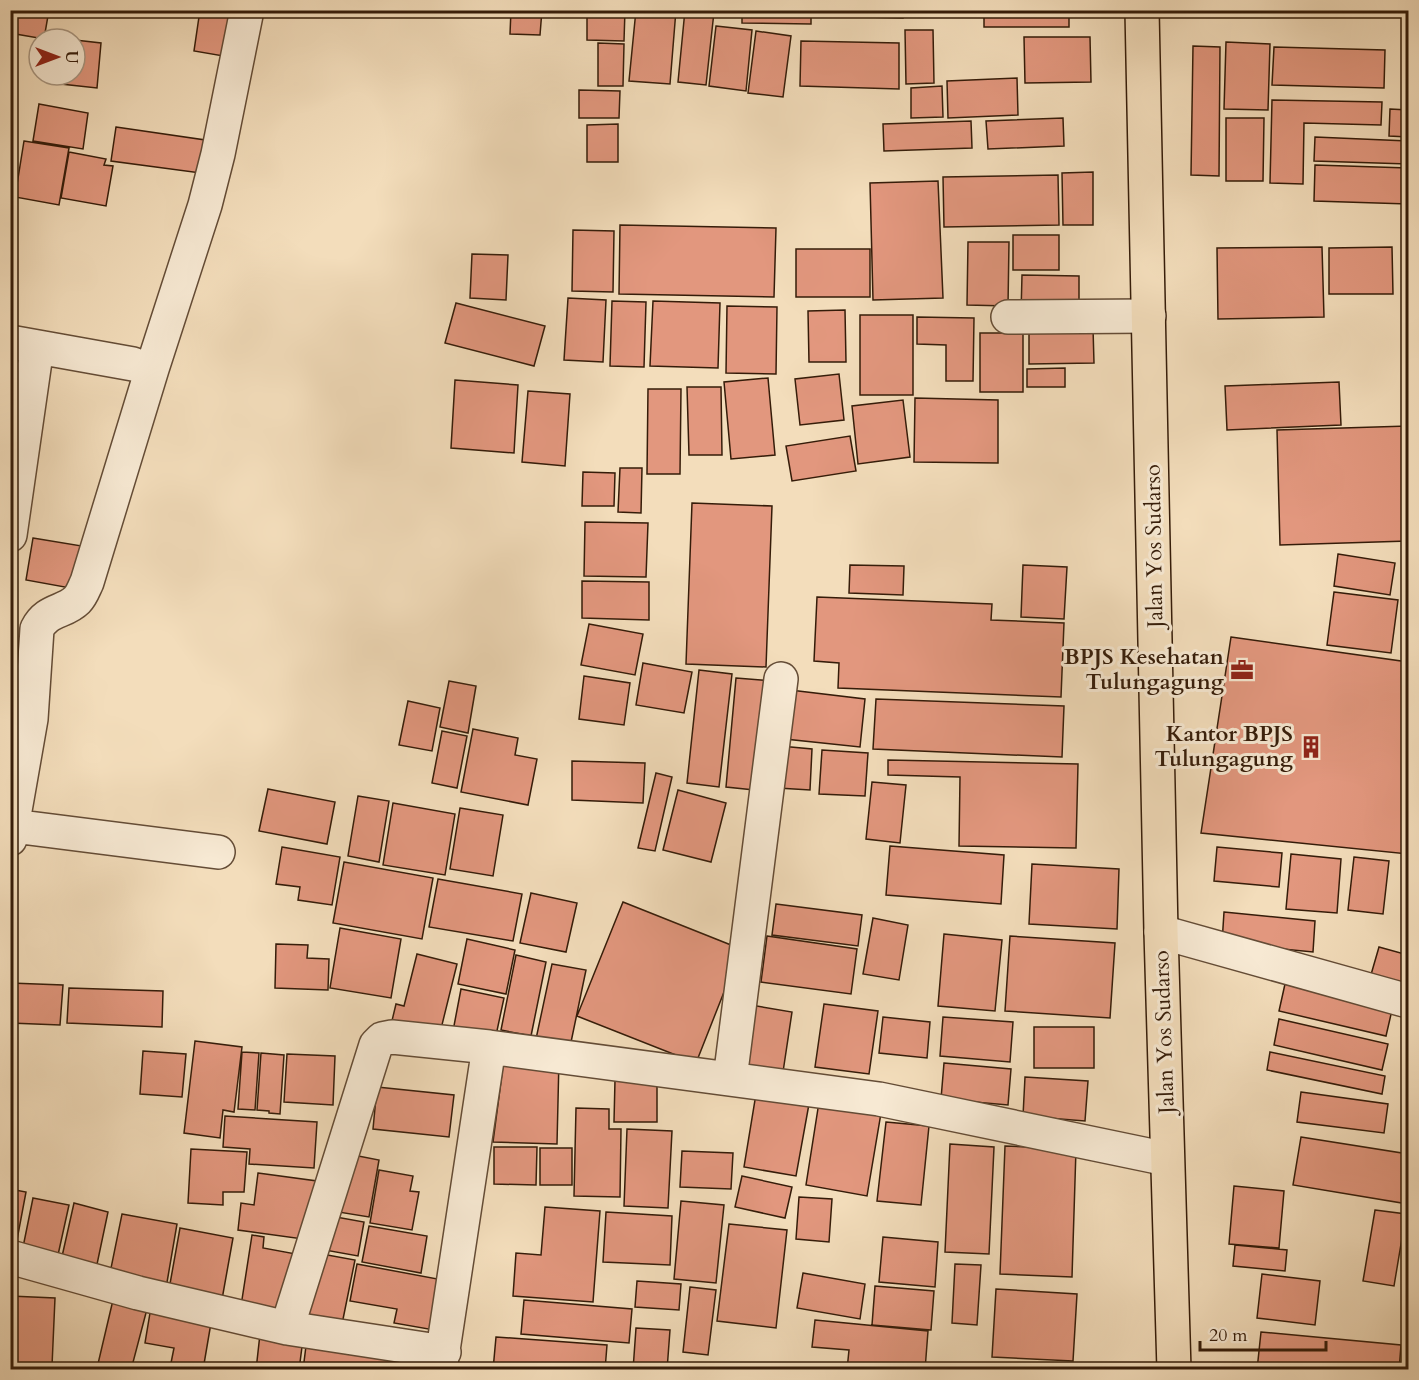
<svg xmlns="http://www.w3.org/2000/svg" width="1419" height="1380" viewBox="0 0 1419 1380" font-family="Cardo,serif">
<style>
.building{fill:#e2977e;stroke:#351c09;stroke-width:1.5}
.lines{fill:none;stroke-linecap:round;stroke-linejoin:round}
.minor-casing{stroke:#644c36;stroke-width:36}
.highway-casing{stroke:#351c09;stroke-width:36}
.minor{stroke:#f7e9d3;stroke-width:33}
.highway{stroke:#f3ddbb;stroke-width:33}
.labels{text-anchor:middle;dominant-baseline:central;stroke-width:6;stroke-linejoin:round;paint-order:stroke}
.street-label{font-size:22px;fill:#351c09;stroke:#f7e9d3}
.poi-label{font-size:22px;font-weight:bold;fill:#351c09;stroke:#f7e9d3;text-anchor:end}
</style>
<rect width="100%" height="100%" fill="#f3ddbb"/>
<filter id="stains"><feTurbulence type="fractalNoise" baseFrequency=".00333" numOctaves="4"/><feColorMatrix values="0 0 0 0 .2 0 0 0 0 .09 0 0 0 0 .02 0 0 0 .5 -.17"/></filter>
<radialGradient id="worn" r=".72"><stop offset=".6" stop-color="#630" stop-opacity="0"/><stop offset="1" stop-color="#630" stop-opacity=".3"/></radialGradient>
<!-- building -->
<path class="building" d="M10,10H49L44,39L10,33Z
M200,10L236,15L229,57L194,51Z
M511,10H542L540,35L510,34Z
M587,10H625L624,41L587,40Z
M636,10H676L670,84L629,81Z
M685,10L714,12L706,85L678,82Z
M742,10H811V24L742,23Z
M866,10H903V18L866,17Z
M984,10H1069V27H984Z
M716,26L752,30L746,91L709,86Z
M905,30H933L934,83L906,84Z
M756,31L791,36L783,97L748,93Z
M1024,37H1090L1091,82L1025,83Z
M75,40L101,43L97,88L61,84L62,75H75Z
M801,41L899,43V89L800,86Z
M1226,42L1270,44L1268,110L1224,109Z
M598,43L624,44L623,86H598Z
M1193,46L1220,47L1219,176L1191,175Z
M1274,47L1385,50L1384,88L1272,85Z
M1017,78L1018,115L948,118L947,81Z
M942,86L943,117L911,118V88Z
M579,90L620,91L619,118H579Z
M1272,100L1382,102L1381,125L1304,123L1303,184L1270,183Z
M39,104L88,113L83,149L33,141Z
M1390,109L1408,110V137L1389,136Z
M1063,118L1064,146L988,149L986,121Z
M1226,118H1264L1263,181H1226Z
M971,121L972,148L884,151L883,124Z
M618,124V162H587V125Z
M116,127L212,141L208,174L111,161Z
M1315,137L1408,141V164L1314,161Z
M24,141L69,148L59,205L15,197Z
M69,152L106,159L104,165L113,166L106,206L61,198Z
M1315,165L1408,168V204L1314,201Z
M1093,172V225H1063L1062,173Z
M1058,175L1059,225L944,227L943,177Z
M938,181L943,298L873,300L870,183Z
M620,225L776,228L774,297L619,294Z
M573,230L614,231L613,292L572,291Z
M1013,235H1059V270H1013Z
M968,242H1009L1008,306L967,305Z
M1322,247L1324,317L1218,319L1217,248Z
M1392,247L1393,294H1329V248Z
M796,249H870V297H796Z
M472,254L508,255L506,300L470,298Z
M1022,275L1079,276V315L1021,314Z
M568,298L606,300L603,362L564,360Z
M612,301L646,302L644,367L610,366Z
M653,301L720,303L718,368L650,366Z
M456,303L545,326L534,366L445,343Z
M727,306L777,307L776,374L726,373Z
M845,310L846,362H809L808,311Z
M860,315H913V395H860Z
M917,317L974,318L973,381H946V345L917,344Z
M1093,328L1094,363L1029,364V330Z
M980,333H1023V392H980Z
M1065,368V387H1027V369Z
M839,374L844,420L800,425L795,379Z
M768,378L775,455L731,459L724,382Z
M455,380L518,385L514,453L451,448Z
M1339,382L1341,425L1227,430L1225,386Z
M687,387H721L722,455H689Z
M648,389H681L680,474H647Z
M528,391L570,394L565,466L522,462Z
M915,398L998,400V463L914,462Z
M903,400L910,457L858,464L852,406Z
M1408,426V541L1280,545L1277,430Z
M850,436L856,471L792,481L786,446Z
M620,468H642L641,513L618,512Z
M583,472L615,473L614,506H582Z
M692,503L772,506L766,667L686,664Z
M585,522L648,523L646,577L584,576Z
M33,538L88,547L81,590L26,580Z
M1338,554L1395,563L1390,595L1334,586Z
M850,565L904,566L903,595L849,593Z
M1023,565L1067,567L1064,619L1021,617Z
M582,581L649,582V620L582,618Z
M1334,592L1398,600L1391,653L1327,645Z
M817,597L992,604L991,620L1064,623L1061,697L838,688L839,663L814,661Z
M589,624L643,634L635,675L581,665Z
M1231,637L1408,662V854L1201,833Z
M643,663L692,672L684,713L636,705Z
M699,670L732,674L719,787L687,783Z
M584,676L630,683L624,725L579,719Z
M736,678L775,681L764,791L726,787Z
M449,681L476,686L468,733L440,727Z
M790,690L865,699L860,747L785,739Z
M876,699L1064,706L1062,757L873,749Z
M408,701L440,708L432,751L399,745Z
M473,729L518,738L515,755L537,759L528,805L461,792Z
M442,731L467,736L457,788L432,783Z
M780,746L812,749L810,790L778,788Z
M822,750L868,753L865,796L819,794Z
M888,760L1078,764L1076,848L959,846L960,777L888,775Z
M572,761L645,763L643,803L572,800Z
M656,773L672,777L655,851L638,848Z
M872,782L906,785L900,843L866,839Z
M268,789L335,802L327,844L259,831Z
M678,790L726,803L711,862L663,850Z
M358,796L389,801L379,862L348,856Z
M393,803L455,814L445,875L383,865Z
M460,808L503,815L493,876L450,869Z
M890,846L1004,855L1001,904L886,895Z
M282,847L340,857L332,905L298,900L300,887L276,884Z
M1217,847L1282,853L1279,887L1214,881Z
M1291,854L1341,859L1337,913L1286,909Z
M1354,857L1389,861L1383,914L1348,910Z
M344,862L433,878L422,939L333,923Z
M1032,864L1119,869L1117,929L1029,924Z
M438,879L522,894L513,941L429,927Z
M531,893L577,903L566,952L520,943Z
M623,902L741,949L696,1063L577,1016Z
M776,904L862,915L858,946L772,935Z
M1224,912L1315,921L1313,952L1222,943Z
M873,918L908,925L899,980L863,974Z
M340,928L401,939L391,998L330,988Z
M944,934L1002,940L995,1011L938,1006Z
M767,936L857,949L851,994L761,982Z
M1010,936L1115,943L1110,1018L1005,1011Z
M467,939L515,950L506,994L458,984Z
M276,944L308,945L307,958L329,959L328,990L275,988Z
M1379,947L1408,955V996L1368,985Z
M417,954L457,964L438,1041L390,1029L396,1004L404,1006Z
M516,955L546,962L531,1036L501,1030Z
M552,964L586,970L570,1047L536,1039Z
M10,983L63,985L60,1025L10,1023Z
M1285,984L1392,1010L1386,1036L1279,1011Z
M69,988L163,991L162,1027L67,1023Z
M461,989L504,998L495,1040L453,1031Z
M745,1004L792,1012L783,1072L736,1065Z
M824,1004L878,1011L869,1074L815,1067Z
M883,1017L930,1022L927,1058L879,1053Z
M943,1017L1013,1022L1010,1062L940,1056Z
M1279,1019L1388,1044L1382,1070L1274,1045Z
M1034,1027H1094V1068H1034Z
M195,1041L242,1047L234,1112L223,1110L220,1138L184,1133Z
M143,1051L186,1054L182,1097L140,1094Z
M242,1052L259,1053L255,1110L238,1109Z
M1270,1052L1385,1076L1382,1094L1267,1070Z
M261,1053L284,1055L280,1114L269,1113V1111L257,1110Z
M287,1054L335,1056L333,1105L284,1102Z
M504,1058L559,1059L557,1144L493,1142Z
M944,1063L1011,1069L1008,1105L941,1099Z
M1025,1077L1088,1081L1085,1121L1023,1116Z
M615,1080H657V1122H614Z
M377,1087L454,1095L449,1137L373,1129Z
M1301,1092L1388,1104L1384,1133L1297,1122Z
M756,1094L809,1104L796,1176L744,1167Z
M819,1102L881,1113L867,1196L806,1185Z
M576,1108L609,1109V1129H621L620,1197L574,1196Z
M225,1116L317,1122L314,1168L249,1164L250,1149L223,1147Z
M886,1122L929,1126L921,1205L877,1201Z
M627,1129L672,1131L668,1208L624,1206Z
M1301,1137L1408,1154V1204L1293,1185Z
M950,1144L994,1147L989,1254L945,1252Z
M1005,1146L1076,1149L1072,1277L1000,1274Z
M494,1147H537L536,1185L494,1184Z
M540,1148H572V1185H540Z
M191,1149L247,1152L244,1192H223V1205L188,1203Z
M682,1151L733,1153L731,1189L680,1187Z
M343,1153L379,1160L369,1217L332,1211Z
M379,1170L413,1176L410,1191L419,1192L412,1230L370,1223Z
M258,1173L317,1181L310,1240L238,1230L241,1203L254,1205Z
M742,1176L792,1187L785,1218L735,1207Z
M1234,1186L1284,1191L1279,1248L1229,1244Z
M10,1189L26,1192L17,1240L10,1239Z
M799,1197L832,1199L829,1242L796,1239Z
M33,1198L69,1205L56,1264L21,1257Z
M681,1201L724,1205L716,1283L674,1279Z
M74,1203L108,1212L96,1269L61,1261Z
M545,1207L600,1211L593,1302L513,1296L516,1253L541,1255Z
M1375,1210L1406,1214L1394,1286L1363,1281Z
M606,1212L672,1216L670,1265L603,1262Z
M122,1214L177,1224L165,1294L108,1283Z
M325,1215L364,1222L358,1256L319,1249Z
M729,1224L787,1230L776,1328L717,1321Z
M369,1226L427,1236L421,1273L362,1262Z
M180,1228L233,1238L221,1305L168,1295Z
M252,1235L264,1237L263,1248L296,1254L287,1313L241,1306Z
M883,1237L938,1242L935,1287L879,1282Z
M1235,1245L1287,1250L1285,1271L1233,1266Z
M311,1252L355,1260L340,1334L297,1325Z
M357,1264L443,1280L434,1330L394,1323L397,1309L350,1301Z
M955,1264L981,1265L977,1325L952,1323Z
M803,1273L865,1284L860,1319L797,1308Z
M1262,1274L1320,1281L1315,1325L1257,1318Z
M637,1281L681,1284L679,1310L635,1307Z
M875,1286L934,1291L931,1330L872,1325Z
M690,1287L716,1290L708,1355L683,1352Z
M996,1289L1077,1294L1073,1361L992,1357Z
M10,1296L55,1298L52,1366L10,1364Z
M113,1300L147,1309L131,1370L97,1368Z
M524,1300L632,1309L629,1343L521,1334Z
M151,1307L212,1317L203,1370H181L170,1368L174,1348L145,1343Z
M815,1320L928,1331L925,1370H847L849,1350L812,1347Z
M636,1328L670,1330L667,1370H633Z
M1261,1332L1401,1345L1399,1370H1257Z
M260,1334L303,1339L299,1370H256Z
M496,1337L607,1345L605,1370H493Z
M307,1338L431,1354L429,1370H303Z
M691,1364L786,1367V1370H691Z"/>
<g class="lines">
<!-- minor casing -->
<g class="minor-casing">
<path id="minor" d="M1008,317L1149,316
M10,342L133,364
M10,535L37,347
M13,826L218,852
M10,839L31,719L37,629C47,609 64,613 77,600C82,595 84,588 87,582L152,369L205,205L218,154L247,10
M1161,932L1408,1001
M730,1079L781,679
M10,1257L138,1293L287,1328L444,1352
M287,1328L376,1045L382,1039L392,1037L489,1047
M440,1370L489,1047L879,1099L1167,1159"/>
</g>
<!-- highway casing -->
<g class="highway-casing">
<path id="highway" d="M1142,10L1161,932L1174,1370"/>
</g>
<!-- minor -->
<use href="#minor" class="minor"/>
<!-- highway -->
<use href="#highway" class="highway"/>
</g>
<!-- icons -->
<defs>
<g id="office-bare" transform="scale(1.8)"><path d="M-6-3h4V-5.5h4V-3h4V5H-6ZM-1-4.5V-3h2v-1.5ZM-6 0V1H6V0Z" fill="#8f2418" stroke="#f7e9d3" stroke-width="2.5" paint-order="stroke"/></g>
<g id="building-bare" transform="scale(1.8)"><path d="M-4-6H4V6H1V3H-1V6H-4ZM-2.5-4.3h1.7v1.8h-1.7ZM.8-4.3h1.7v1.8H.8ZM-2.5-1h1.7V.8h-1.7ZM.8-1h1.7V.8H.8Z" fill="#8f2418" stroke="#f7e9d3" stroke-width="2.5" paint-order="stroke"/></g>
</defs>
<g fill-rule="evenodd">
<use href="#office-bare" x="1242" y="670"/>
<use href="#building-bare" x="1311" y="747"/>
</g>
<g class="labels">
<!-- street labels -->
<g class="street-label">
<text transform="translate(1154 546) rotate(-91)">Jalan Yos Sudarso</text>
<text transform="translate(1164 1032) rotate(-92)">Jalan Yos Sudarso</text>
</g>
<!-- poi labels -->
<g class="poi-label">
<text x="1224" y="657">BPJS Kesehatan<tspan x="1224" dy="25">Tulungagung</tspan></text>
<text x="1293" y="734">Kantor BPJS<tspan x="1293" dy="25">Tulungagung</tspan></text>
</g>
</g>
<!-- margin -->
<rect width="1419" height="1380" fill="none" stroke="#f3ddbb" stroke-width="36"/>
<rect x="12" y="12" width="1395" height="1356" fill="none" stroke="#351c09" stroke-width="3"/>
<rect x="18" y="18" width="1383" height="1344" fill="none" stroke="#351c09" stroke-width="1.5"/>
<!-- north arrow -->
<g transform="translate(57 57) rotate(90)"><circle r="28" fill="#f7e9d3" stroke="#a99782" stroke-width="1.5"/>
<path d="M0-4.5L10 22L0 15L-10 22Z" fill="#8f2418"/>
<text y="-9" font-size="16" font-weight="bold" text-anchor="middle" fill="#351c09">U</text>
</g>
<!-- scale -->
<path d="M1200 1341v9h126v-9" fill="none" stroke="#351c09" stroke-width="3"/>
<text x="1209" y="1341" font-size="18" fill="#351c09" stroke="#f7e9d3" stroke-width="4.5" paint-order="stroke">20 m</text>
<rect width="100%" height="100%" filter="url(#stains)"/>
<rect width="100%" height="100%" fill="url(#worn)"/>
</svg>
